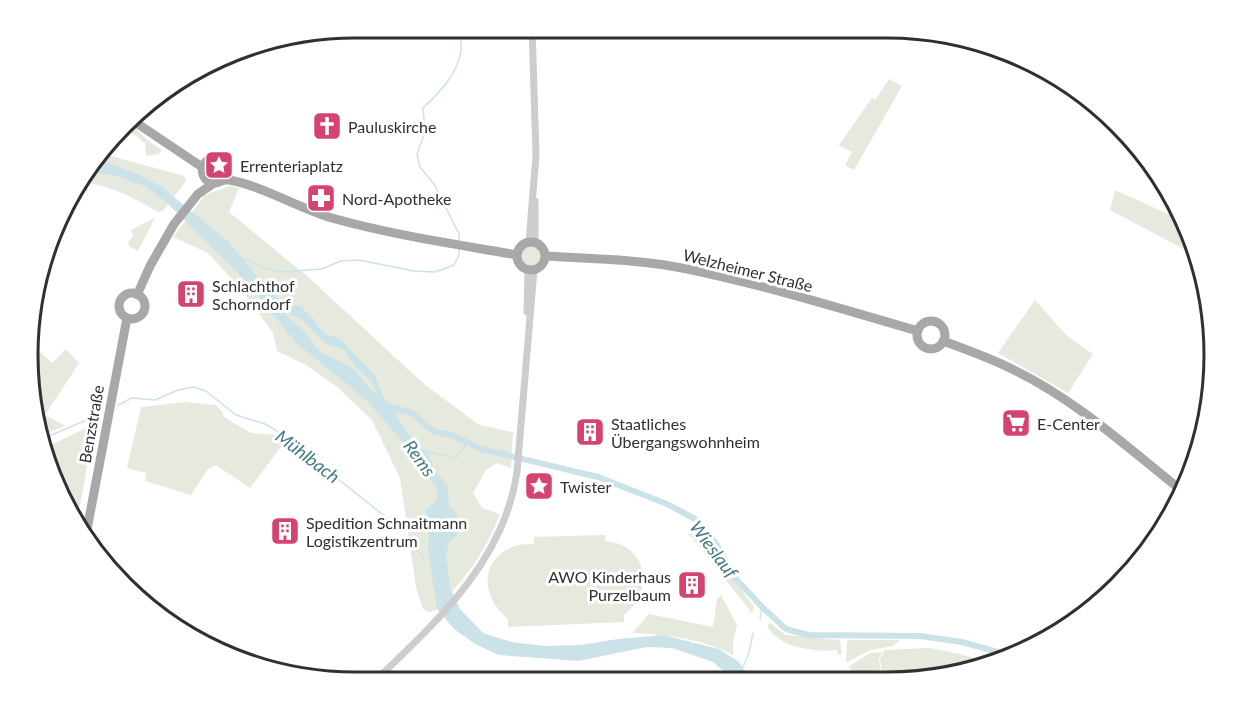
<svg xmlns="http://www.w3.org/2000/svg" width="1242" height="710" viewBox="0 0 1242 710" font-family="Lato,sans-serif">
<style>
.green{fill:#e6e9dd}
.water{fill:#cbe3e8;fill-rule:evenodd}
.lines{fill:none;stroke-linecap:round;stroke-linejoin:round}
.stream{stroke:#cbe3e8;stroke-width:1.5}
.canal{stroke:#cbe3e8;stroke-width:6}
.minor{stroke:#cdcdcd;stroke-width:7}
.major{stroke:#a8a8a8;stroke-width:9}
.labels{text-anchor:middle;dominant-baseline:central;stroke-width:6;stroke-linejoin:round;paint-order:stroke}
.poi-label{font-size:16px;fill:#303030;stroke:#fff;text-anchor:start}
.street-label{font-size:16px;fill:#303030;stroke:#fff}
.water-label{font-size:18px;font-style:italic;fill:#427a85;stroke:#fff}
.rim{fill:none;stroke:#303030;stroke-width:3}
</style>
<rect width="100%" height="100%" fill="#fff"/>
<!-- green -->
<path class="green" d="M889,79L902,86L854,170L845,165L852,152L839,145L872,98L875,100Z
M129,123L150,142L162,150L159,154L146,156L145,143L125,127Z
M100,153L184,176L186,181L163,211L158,212C134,198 107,183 78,182L82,172Z
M230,186L239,188L229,212L307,276L424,384L479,425L513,432L511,468L497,463L486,470L473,493L482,508L500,514C484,555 465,578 436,610L429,612L423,609L416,587L400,478L372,420L337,387L306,365L277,351L273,333L243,291L208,253L173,237L205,195Z
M1115,190L1179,219L1197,256L1110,210Z
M155,218L138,251L130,247L128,242L133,235L131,230Z
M521 256a10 10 0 1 1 20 0a10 10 0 1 1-20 0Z
M1035,300L1067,336L1093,354L1068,393L998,353Z
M66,349L79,363L45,415L66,426L41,435L28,376L30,355L39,351L52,363Z
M185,402L215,405L222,411L224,417L251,433L278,435L292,447L280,448L250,488L216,465L208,469L191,495L145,481L146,473L127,468L141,407Z
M95,424L77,521L52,480L44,448Z
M694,528L717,556L754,607L752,613L689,534Z
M605,535V541C647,544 656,591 624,615V622L508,627V619C483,600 478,564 510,548C518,544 526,544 534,544V537Z
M721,595L737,625L733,642V655C700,638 668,635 632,633L649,614L713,627L717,599Z
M769,622L786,635L840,640L842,654L838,655L837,650C820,652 793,649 779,639C775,636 771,632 768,628Z
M847,640H900L893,646L870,650L846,663Z
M929,648L961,654L989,663V666L965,672L948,670L934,673L929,680H918L914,673L906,680H862L848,667L870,653L882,652L879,659L882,679L883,676L880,659L884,650Z"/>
<!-- water -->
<path class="water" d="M93,161L106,162L145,177L163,188L230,243L266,288L285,304L300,306L309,314L325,334L341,339L375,376L382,395L417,446L425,451L432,461V467L448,486L449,506C461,516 459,522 457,536L450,541L446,553L450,587L460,609L483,633L512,642L545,646L580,645L618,639L663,635L719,649L739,662L752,681H732L728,675L713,662L672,648L647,647L578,661L499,655L475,644L454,629L437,609L428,551L429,520L425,510C434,504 438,500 437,488L398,436L367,401L294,341L248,283L166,202L144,186L118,176L84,171ZM283,311L302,320L326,344L344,350L353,364L373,383L377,394C368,390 362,377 354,370C342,360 331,359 321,352C315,348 311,339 306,333C299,325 287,320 283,311Z"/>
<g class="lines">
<!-- stream -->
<path class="stream" d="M459,240V234L434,184L420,167L417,154L425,132L423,108C440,92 457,75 461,51C462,43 459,36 462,27
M241,260H249L261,267L281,272L321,269L341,261L359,260L414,271L435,272L454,265L459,255V248
M118,405L132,398L155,400L178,390L194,387L206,391L236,415L265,424L279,432L392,522
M42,439L96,416
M424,451C436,452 444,457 455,458L468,443
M412,543L424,559
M760,619L762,607
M743,667L749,653L753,633"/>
<!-- canal -->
<path class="canal" d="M384,405L412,413L433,431L454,436L481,449L598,477L667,504L697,520L715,542L737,580L762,607L786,629L808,635L920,636L962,642L1012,656"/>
<!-- minor -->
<path class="minor" d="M535,201V243
M529,242L536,155L532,27
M527,312L528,270
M374,682C436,622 504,562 517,472L534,270"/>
<!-- major -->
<path class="major" d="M132,120L202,167
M222,180L228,172L225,162L216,157C197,159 199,183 215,183C220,183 223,179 229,180C263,186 298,208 332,218C392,235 455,244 517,255
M517 256a14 14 0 1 1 28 0a14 14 0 1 1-28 0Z
M545,256C592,259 640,259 687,269C765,285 842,309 918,331
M119 306a13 13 0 1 1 26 0a13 13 0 1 1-26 0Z
M137,295L150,266L174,224L198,194L214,183
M917 335a14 14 0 1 1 28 0a14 14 0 1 1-28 0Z
M943,341C968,350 993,359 1016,371C1077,401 1128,448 1181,490
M86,535L127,318"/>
</g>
<!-- icons -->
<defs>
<g id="church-square" transform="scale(1.5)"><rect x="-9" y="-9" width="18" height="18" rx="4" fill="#d5446f" stroke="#fff"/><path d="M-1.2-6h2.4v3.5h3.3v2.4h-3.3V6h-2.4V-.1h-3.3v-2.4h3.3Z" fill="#fff"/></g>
<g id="sight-square" transform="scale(1.5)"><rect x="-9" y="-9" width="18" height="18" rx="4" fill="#d5446f" stroke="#fff"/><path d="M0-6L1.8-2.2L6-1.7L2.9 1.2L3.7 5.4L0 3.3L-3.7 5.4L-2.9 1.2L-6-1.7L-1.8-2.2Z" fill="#fff"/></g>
<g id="pharmacy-square" transform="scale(1.5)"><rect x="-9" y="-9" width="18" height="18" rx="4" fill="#d5446f" stroke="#fff"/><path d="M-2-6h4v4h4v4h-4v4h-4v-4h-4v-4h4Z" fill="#fff"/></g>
<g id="building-square" transform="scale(1.5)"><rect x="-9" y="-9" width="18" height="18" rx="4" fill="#d5446f" stroke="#fff"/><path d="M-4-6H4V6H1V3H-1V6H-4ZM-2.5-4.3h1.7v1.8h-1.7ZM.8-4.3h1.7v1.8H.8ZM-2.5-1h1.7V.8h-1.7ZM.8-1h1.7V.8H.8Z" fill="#fff"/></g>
<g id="supermarket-square" transform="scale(1.5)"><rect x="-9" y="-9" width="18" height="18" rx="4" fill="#d5446f" stroke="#fff"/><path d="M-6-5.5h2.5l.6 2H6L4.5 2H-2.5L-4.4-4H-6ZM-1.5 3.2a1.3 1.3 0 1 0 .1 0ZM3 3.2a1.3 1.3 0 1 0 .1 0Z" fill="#fff"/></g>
</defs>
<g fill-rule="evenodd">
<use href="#church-square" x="327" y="126"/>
<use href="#sight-square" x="219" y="165"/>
<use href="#pharmacy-square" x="321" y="198"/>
<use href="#building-square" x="191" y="294"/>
<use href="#supermarket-square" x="1016" y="423"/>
<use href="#building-square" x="590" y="432"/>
<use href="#sight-square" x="539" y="486"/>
<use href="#building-square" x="285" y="531"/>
<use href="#building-square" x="692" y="585"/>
</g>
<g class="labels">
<!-- poi labels -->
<g class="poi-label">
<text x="348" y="126">Pauluskirche</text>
<text x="240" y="165">Errenteriaplatz</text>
<text x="342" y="198">Nord-Apotheke</text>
<text x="212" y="285">Schlachthof<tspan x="212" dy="18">Schorndorf</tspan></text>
<text x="611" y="423">Staatliches<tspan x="611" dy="18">Übergangswohnheim</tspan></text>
<text x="1037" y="423">E-Center</text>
<text x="560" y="486">Twister</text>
<text x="306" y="522">Spedition Schnaitmann<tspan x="306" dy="18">Logistikzentrum</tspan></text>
<text x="671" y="576" text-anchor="end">AWO Kinderhaus<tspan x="671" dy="18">Purzelbaum</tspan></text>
</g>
<!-- street labels -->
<g class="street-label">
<text transform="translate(748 270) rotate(14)">Welzheimer Straße</text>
<text transform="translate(91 424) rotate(-80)">Benzstraße</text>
</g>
<!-- water labels -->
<g class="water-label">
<text transform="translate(308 456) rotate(37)">Mühlbach</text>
<text transform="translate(420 458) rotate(54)">Rems</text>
<text transform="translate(714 549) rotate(53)">Wieslauf</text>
</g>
</g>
<!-- crop -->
<path d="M0 0H1242V710H0ZM355 38H887A317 317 0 0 1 1204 355V355A317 317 0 0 1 887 672H355A317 317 0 0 1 38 355V355A317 317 0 0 1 355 38Z" fill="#fff" fill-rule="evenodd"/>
<path class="rim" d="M355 38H887A317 317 0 0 1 1204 355V355A317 317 0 0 1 887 672H355A317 317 0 0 1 38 355V355A317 317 0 0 1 355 38Z"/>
</svg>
